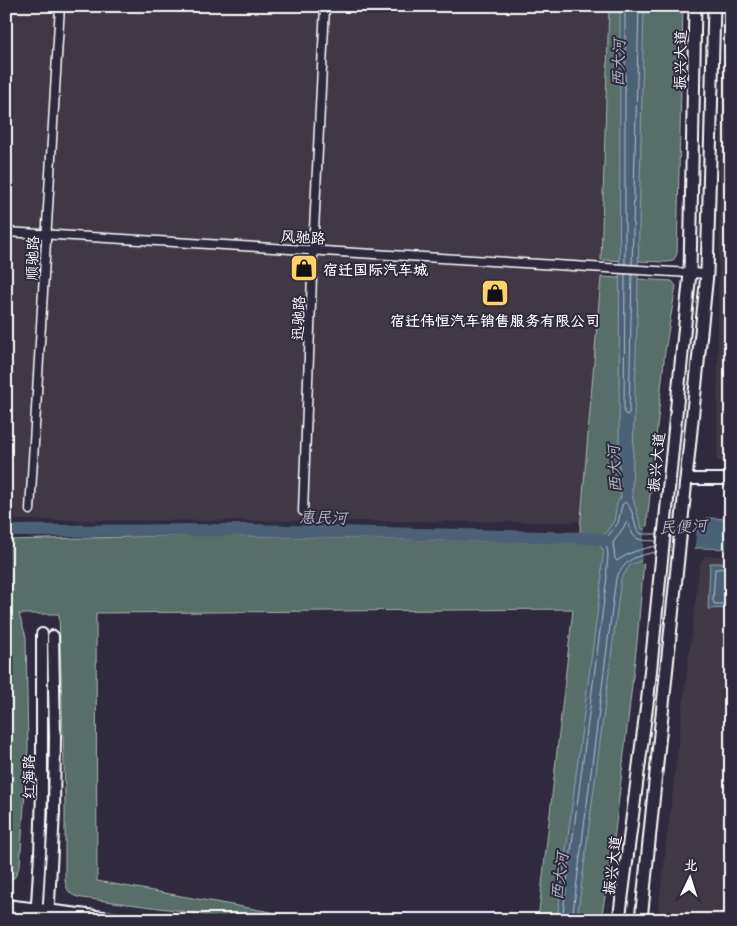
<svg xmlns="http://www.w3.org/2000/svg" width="737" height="926" viewBox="0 0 737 926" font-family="'Playpen Sans','LXGW WenKai TC',sans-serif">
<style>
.built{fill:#403844}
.green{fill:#586e68;stroke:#acb6b4}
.water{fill:#4b6276;stroke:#93a1ad}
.pier{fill:#2f2a3d}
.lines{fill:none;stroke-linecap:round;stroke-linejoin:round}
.shore{stroke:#b7c0c8;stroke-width:1}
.river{stroke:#4b6276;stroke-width:12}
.minor-casing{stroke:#fff;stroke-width:11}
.tertiary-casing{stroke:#fff;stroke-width:14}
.secondary-casing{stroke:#fff;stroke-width:15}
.minor{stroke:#2f2a3d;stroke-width:8}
.tertiary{stroke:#2f2a3d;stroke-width:10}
.secondary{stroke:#2f2a3d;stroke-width:11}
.labels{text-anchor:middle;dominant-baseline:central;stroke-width:4;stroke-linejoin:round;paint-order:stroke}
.street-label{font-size:15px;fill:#fff;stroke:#2f2a3d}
.poi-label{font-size:15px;font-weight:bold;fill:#fff;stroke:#2f2a3d;text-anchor:start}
.water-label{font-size:16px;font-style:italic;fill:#aeb8c1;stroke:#2f2a3d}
</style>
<rect width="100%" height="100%" fill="#2f2a3d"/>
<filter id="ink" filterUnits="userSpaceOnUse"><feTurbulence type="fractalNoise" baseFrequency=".02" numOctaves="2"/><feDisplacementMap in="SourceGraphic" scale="10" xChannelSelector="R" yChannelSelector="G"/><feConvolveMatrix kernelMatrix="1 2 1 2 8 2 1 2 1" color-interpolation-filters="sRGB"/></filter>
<g filter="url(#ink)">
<!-- built -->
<path class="built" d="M6,6H151L312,13L319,6H609L593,522L6,520Z
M723,6H731V461H717L719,228Z
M705,556H731V920H657L700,563Z"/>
<!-- green -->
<path class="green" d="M609,6H683L677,254L673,261L667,262L601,260Z
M601,277L672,281L676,286L665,351L648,514L637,642L613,849L601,920H538L573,609L96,613L97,881L316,920H229L175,910L82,898C71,896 67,892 65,881V796L59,614H19L26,637L28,748L20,865L15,877L6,883V540L207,535L579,543Z"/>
<!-- water -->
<path class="water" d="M620,6H644L637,322L632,491C633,504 639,516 642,529L699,530L705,529L707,518L731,519V549L698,548L642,560L630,565L621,579L577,920H557L602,576C600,566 604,559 603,549L589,538L604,535L614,521L617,503L621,497L619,471Z
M710,563H731V608L708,609Z"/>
<!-- pier -->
<path class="pier" d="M645,527H697L694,552L641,564Z"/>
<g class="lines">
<!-- shore -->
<path class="shore" d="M625,6V264
M632,265L639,6
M625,274L624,413L627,415L629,413L632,275
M656,546C641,549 629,552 617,561L615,559L613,543L627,522L629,524C633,542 640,540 657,541
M731,568L715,569L713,601L715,604H731
M562,920L607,577C605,561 612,557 604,541L618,523L622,505L625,502C634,509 633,522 638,532L642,534H657
M572,920L616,578C627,558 634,557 655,552"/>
<!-- river -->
<path class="river" d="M6,531L246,530L589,538L605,541"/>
<!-- minor casing -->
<g class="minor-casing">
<path id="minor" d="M6,232L707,274
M30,510L60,6
M303,511L313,251L325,6"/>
</g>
<!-- tertiary casing -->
<g class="tertiary-casing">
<path id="tertiary" d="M687,479H731
M6,905L128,920
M6,913L62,920
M36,920L40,854L42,792V634
M48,920L54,813L55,737L53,636"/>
</g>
<!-- secondary casing -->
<g class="secondary-casing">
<path id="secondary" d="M619,920L648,696L690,273L695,6
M641,920L707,274L714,6"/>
</g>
<!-- minor -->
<use href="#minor" class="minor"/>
<!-- tertiary -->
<use href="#tertiary" class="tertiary"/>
<!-- secondary -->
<use href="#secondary" class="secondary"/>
</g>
</g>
<!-- icons -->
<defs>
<g id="shop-square" transform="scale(1.4375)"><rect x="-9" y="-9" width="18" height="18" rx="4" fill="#ffd166" stroke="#2f2a3d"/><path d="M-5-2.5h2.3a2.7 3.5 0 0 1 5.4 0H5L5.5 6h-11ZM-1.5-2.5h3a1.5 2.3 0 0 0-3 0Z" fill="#111"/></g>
</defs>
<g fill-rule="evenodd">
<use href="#shop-square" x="304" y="268"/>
<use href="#shop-square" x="495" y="293"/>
</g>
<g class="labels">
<!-- street labels -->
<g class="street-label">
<text transform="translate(679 60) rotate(-89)">振兴大道</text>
<text transform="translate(303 236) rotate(3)">风驰路</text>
<text transform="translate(31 258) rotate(-88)">顺驰路</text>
<text transform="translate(297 318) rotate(-88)">迅驰路</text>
<text transform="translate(655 462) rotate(-84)">振兴大道</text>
<text transform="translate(27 777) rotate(-90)">红海路</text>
<text transform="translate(611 865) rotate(-83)">振兴大道</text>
</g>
<!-- poi labels -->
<g class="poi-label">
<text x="323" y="268">宿迁国际汽车城</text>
<text x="495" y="319" text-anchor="middle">宿迁伟恒汽车销售服务有限公司</text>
</g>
<!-- water labels -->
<g class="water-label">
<text transform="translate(617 63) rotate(-89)">西大河</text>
<text transform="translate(613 469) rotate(-93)">西大河</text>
<text transform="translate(323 516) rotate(1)">惠民河</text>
<text transform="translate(683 525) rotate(-3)">民便河</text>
<text transform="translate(558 876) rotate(-83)">西大河</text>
</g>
</g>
<!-- margin -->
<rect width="737" height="926" fill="none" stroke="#2f2a3d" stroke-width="25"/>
<rect x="12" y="12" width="712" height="901" fill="none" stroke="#fff" stroke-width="2" filter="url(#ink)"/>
<!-- north arrow -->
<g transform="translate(690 878) rotate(4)" stroke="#2f2a3d" stroke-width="4" paint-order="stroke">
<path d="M0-4L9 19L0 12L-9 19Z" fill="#ffffff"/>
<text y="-8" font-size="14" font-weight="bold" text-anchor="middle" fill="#ffffff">北</text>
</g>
</svg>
